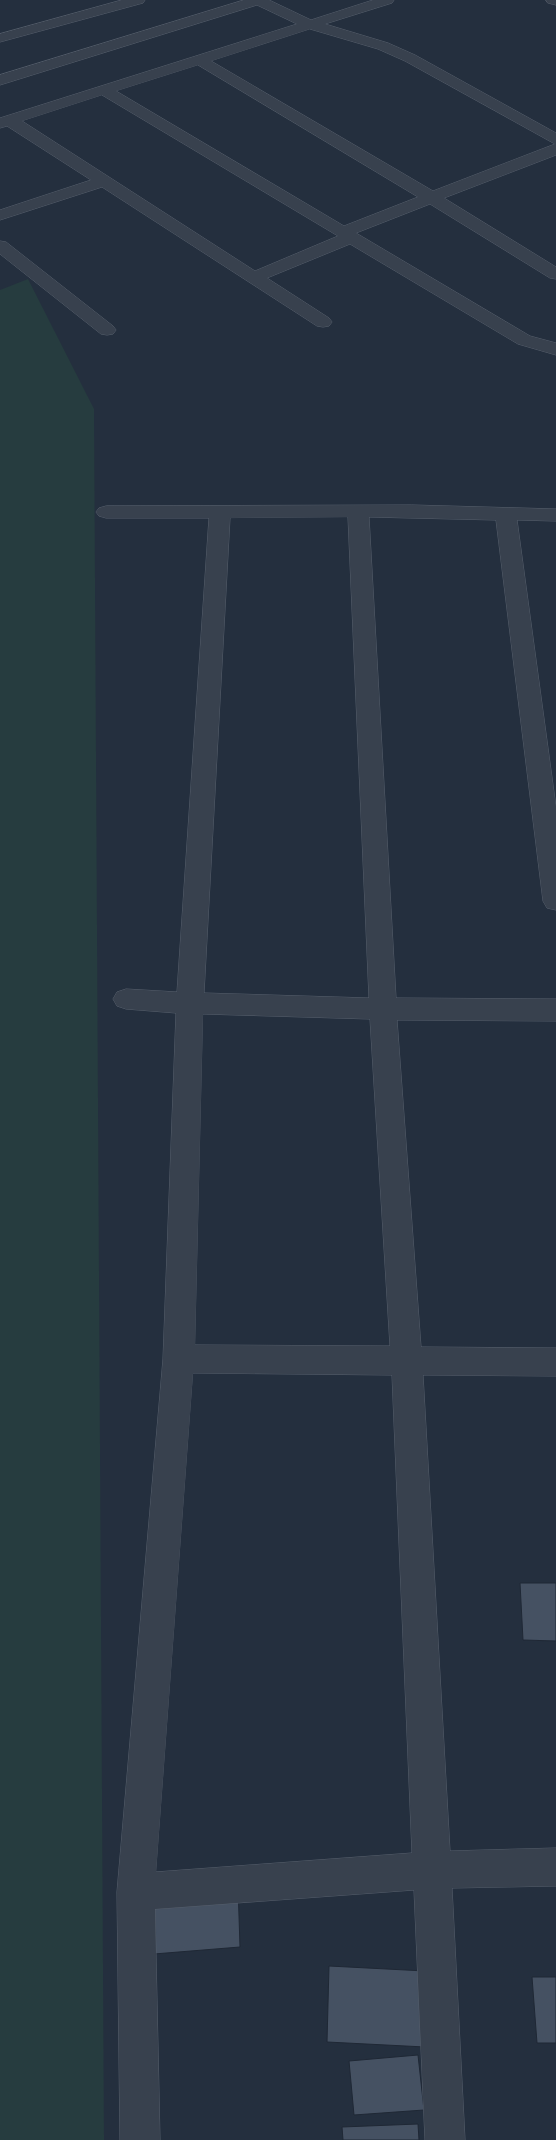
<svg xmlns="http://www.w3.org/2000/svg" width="556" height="2140" viewBox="0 0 556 2140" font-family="'Archivo Narrow',sans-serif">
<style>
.green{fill:#263c3f}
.building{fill:#455162;stroke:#1f2835}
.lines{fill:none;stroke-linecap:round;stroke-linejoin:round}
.minor-casing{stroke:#565f6c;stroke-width:1}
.minor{fill:#38414e;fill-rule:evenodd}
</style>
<rect width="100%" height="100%" fill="#242f3e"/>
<!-- green -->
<path class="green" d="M28,279L94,409L104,2140H0V290Z"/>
<!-- building -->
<path class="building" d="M520,1583H556V1641L523,1640Z
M238,1885L240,1947L154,1954L153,1891Z
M329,1966L425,1971V2047L327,2042Z
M532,1977H556V2043H537Z
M418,2055L424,2110L354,2115L349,2061Z
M418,2124L419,2140H343L342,2127Z"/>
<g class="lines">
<!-- minor casing -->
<g class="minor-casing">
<path id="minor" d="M122,0H145L143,3L0,42V34Z
M244,0H269L311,20L373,0H394L392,3L325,24L388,43L415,55L556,133V155L444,198L556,267V279L550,278L430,204L356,233L530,336L556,343V355L518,344L350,244L267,278L329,318L332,322L329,326L323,327L317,326L102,187L0,220V210L91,180L7,126L0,128V118L297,24L257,5L0,85V75ZM310,29L378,49L405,61L555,144L433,191L211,61ZM198,65L418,197L344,226L116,91ZM102,95L338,236L255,271L22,121Z
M546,0H556V5L548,3Z
M0,241L6,242L113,326L116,330L113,334L107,335L101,334L0,254Z
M412,505L556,509V521L517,520L556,807V910L547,908L543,901L496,520L369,517L396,998L556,999V1021L397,1020L421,1347L556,1348V1376L423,1375L450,1851L556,1848V1886L452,1888L465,2140H425L414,1890L155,1909L160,2140H120L117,1892L163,1359L176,1013L126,1009L117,1006L113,999L117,992L126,989L177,992L209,518H106L99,516L96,512L99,508L106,506ZM348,517L369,998L204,993L230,518ZM203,1014L370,1019L390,1346L195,1345ZM193,1373L392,1375L412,1853L156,1872Z"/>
</g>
<!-- minor -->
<use href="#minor" class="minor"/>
</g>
</svg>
